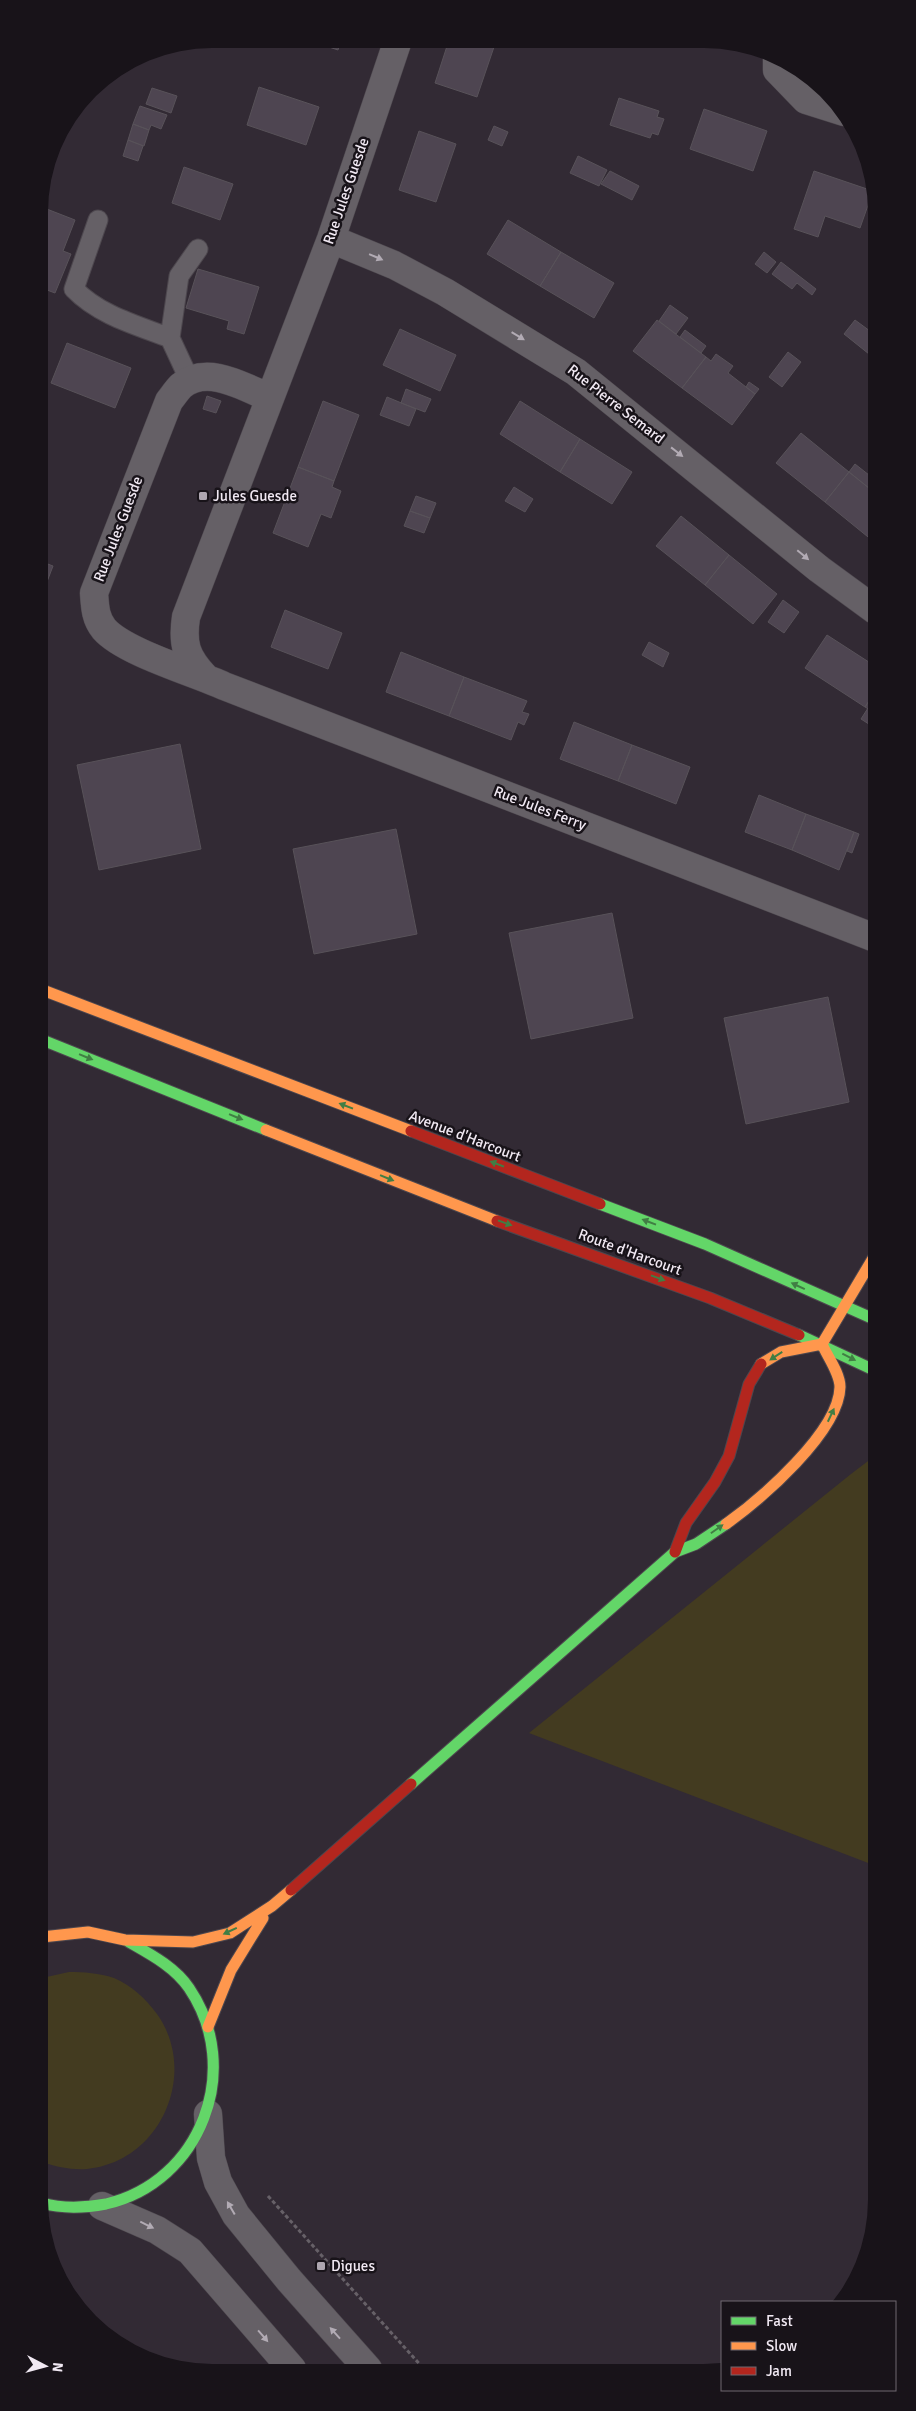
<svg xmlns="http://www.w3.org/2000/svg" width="916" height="2411" viewBox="0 0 916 2411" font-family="Signika,sans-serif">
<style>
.green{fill:#433b20}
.building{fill:#4e4551;stroke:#585259}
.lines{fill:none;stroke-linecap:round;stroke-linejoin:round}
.lane-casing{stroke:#4d474e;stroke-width:21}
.street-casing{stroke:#4d474e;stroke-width:29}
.fast-casing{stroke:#4d474e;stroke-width:13}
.slow-casing{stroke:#4d474e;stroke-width:13}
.jam-casing{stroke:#4d474e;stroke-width:13}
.path{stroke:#666067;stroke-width:3;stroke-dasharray:4 2.5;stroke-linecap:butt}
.lane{stroke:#656066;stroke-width:19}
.street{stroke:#656066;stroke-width:28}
.fast{stroke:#63d668;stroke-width:11}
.slow{stroke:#ff974d;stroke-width:11}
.jam{stroke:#b3261e;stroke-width:11}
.oneway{fill:#b2abb4}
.oneway2{fill:#417e44}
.poi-dot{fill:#aea6b0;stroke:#181319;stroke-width:2}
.labels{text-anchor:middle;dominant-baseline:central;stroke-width:5;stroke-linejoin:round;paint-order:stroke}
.street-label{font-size:15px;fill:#f1e9f3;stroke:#181319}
.poi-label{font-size:15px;fill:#f1e9f3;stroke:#181319;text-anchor:start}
</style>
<rect width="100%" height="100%" fill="#322a34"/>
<!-- green -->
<path class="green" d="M876,1455V1866L529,1733L851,1474Z
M69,1972C84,1972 99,1973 114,1978C131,1985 146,1999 157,2014C199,2073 161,2162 87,2169C71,2170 57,2167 42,2162V1978Z"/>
<!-- building -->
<path class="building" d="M305,39L341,40L338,50Z
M449,40L496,41L477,97L435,83Z
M259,87L319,107L306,145L247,125Z
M152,88L177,96L171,113L146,104Z
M619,98L659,111L657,117L664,119L658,135L652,133L650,138L610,125Z
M140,106L167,115L161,129L151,125L149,130L133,124Z
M704,109L767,131L753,171L690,149Z
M133,124L149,130L144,146L128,140Z
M494,126L508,132L502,146L488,140Z
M419,131L456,144L436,202L399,190Z
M128,140L143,146L138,161L123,156Z
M578,156L607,170L599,186L570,173Z
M184,167L233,184L220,220L172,203Z
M610,171L639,186L632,200L601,184Z
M814,171L873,191L860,228L825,216L818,237L794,229Z
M39,206L75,220L63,251L71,254L55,293L39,287Z
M508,220L561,252L540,286L487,254Z
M561,252L614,283L594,318L540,286Z
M764,252L776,262L767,273L755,264Z
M781,262L816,289L812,295L797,283L792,289L772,274Z
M198,269L259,287L244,334L227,329L229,321L186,308Z
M670,305L688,318L676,334L659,321Z
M657,320L706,357L682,388L633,351Z
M855,320L874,334V358L844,334Z
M400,329L456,355L440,391L383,365Z
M685,330L706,346L701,353L680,337Z
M67,343L131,368L115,408L51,383Z
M788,352L801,362L782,387L769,377Z
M716,354L733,366L728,373L755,394L732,425L682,388L706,357L711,361Z
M749,382L759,389L755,394L746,387Z
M406,389L431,399L425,412L401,403Z
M207,396L221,401L216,413L203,409Z
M387,397L416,409L409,426L380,415Z
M323,401L359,415L334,481L298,467Z
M520,401L580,439L560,472L500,434Z
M801,433L849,472L825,502L776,463Z
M580,439L632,472L612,504L560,472Z
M855,464L874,479V484L870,489L849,472Z
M298,467L334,481L332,487L341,491L331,518L321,514L308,547L273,533Z
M849,472L874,492L873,541L825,502Z
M514,487L533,499L525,512L505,501Z
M416,496L436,503L430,518L410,511Z
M410,511L430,518L424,533L404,526Z
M681,516L729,555L705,585L656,546Z
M729,555L777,594L753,624L705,585Z
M40,561L53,566L40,600Z
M783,600L799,612L784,633L768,622Z
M285,610L342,633L328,669L271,647Z
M827,635L875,666V692L865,707L805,668Z
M649,642L669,653L663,667L642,655Z
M401,652L464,677L449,716L386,692Z
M464,677L527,701L522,712L529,714L524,725L518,722L511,740L449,716Z
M875,692V713L865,707Z
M868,708L875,713V728L861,719Z
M574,722L632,745L618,781L560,759Z
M180,744L201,849L99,870L77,765Z
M632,745L690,767L676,804L618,781Z
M759,795L806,814L792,850L745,832Z
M806,814L854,832L839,870L792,850Z
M396,829L417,934L314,954L293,849Z
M854,832L859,834L852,853L847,851Z
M612,913L633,1018L531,1039L509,933Z
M828,997L849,1102L746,1124L724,1018Z"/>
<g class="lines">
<!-- lane casing -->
<g class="lane-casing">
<path id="lane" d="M98,220L74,289C99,315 136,325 170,338L190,381
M170,338L179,276L198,249"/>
</g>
<!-- street casing -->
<g class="street-casing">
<path id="street" d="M777,55V70L806,100L844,112
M331,239L394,265L445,292L576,372L819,569L875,610
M270,398C244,387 207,364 181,386C177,390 173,396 169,401L94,593C95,606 95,618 104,629C124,652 193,672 224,686L875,938
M205,677C186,657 182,644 186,617L331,239L398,40
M208,2114L211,2158L218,2182L236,2215L289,2280L368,2369
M102,2206L157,2230L190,2251L292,2369"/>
</g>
<!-- fast casing -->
<g class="fast-casing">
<path id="fast" d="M40,1039L266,1130
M600,1204L705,1244L876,1320
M799,1335L876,1371
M411,1784L675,1552L696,1544L726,1524
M42,2203C63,2209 84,2208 106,2204C201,2182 244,2069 189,1988C175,1967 150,1954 129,1942"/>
</g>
<!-- slow casing -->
<g class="slow-casing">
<path id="slow" d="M40,989L411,1131
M266,1130L497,1221
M822,1344L875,1255
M761,1364L781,1352L822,1344
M726,1524C761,1499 839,1432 840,1387C840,1373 827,1356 822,1344
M42,1937L88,1932L125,1940L193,1942L230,1933L272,1906L291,1890
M208,2027L231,1970L263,1918"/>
</g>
<!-- jam casing -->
<g class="jam-casing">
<path id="jam" d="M411,1131L600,1204
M497,1221L710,1298L799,1335
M675,1552L686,1523L715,1482L729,1456L749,1384L761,1364
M291,1890L411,1784"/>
</g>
<!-- path -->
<path class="path" d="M268,2196L424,2369"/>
<!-- lane -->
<use href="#lane" class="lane"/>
<!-- street -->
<use href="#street" class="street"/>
<!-- fast -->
<use href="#fast" class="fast"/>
<!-- slow -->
<use href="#slow" class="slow"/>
<!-- jam -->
<use href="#jam" class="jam"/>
</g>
<!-- one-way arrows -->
<defs><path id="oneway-solid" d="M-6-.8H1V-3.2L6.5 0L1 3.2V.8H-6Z" transform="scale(1.25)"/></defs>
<g class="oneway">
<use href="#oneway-solid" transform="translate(376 257) rotate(23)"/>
<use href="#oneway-solid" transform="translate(518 336) rotate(31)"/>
<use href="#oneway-solid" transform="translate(677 452) rotate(38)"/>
<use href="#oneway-solid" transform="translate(803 555) rotate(40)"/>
<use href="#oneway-solid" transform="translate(231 2208) rotate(-120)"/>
<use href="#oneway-solid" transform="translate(147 2225) rotate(26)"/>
<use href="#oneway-solid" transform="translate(335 2333) rotate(-132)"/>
<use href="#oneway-solid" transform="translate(263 2336) rotate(49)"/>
</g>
<g class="oneway2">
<use href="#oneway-solid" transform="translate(86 1057) rotate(22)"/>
<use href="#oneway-solid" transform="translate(346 1106) rotate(-159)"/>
<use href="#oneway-solid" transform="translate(236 1117) rotate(22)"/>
<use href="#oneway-solid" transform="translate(497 1164) rotate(-159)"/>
<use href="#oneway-solid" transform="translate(387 1178) rotate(22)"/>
<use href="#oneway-solid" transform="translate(649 1222) rotate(-159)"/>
<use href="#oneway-solid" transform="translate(505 1223) rotate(20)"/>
<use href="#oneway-solid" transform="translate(658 1278) rotate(20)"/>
<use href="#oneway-solid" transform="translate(798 1286) rotate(-155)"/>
<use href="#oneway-solid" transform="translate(776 1356) rotate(147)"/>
<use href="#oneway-solid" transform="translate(849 1357) rotate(27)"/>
<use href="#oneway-solid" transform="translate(831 1415) rotate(-65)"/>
<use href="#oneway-solid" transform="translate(717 1529) rotate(-35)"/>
<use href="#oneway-solid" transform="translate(230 1931) rotate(155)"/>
</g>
<!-- markers -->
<g class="poi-dot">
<rect x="198" y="491" width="10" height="10" rx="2.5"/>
<rect x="316" y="2261" width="10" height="10" rx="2.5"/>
</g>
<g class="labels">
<!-- street labels -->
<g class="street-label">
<text transform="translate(346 191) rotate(-71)">Rue Jules Guesde</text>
<text transform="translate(616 404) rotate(38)">Rue Pierre Semard</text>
<text transform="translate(118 529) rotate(-69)">Rue Jules Guesde</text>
<text transform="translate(540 808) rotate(21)">Rue Jules Ferry</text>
<text transform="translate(465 1136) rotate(21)">Avenue d'Harcourt</text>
<text transform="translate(630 1252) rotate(20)">Route d'Harcourt</text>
</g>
<!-- poi labels -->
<g class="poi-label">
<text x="213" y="496">Jules Guesde</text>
<text x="331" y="2266">Digues</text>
</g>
</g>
<!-- crop -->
<path d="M0 0H916V2411H0ZM212 48H704A164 164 0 0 1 868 212V2200A164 164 0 0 1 704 2364H212A164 164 0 0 1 48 2200V212A164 164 0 0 1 212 48Z" fill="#181319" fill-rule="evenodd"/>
<!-- legend -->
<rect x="721" y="2301" width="175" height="90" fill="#181319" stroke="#6f6970"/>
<rect x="731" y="2317" width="25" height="8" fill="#63d668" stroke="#6f6970"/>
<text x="766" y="2326" font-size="15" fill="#f1e9f3">Fast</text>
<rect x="731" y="2342" width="25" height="8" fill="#ff974d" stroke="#6f6970"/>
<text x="766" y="2351" font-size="15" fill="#f1e9f3">Slow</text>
<rect x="731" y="2367" width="25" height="8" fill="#b3261e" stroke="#6f6970"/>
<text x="766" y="2376" font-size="15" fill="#f1e9f3">Jam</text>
<!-- north arrow -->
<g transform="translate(45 2366) rotate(96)" stroke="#181319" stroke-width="4" paint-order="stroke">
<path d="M0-4L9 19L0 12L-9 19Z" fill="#f1e9f3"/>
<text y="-8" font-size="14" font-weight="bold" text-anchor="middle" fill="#f1e9f3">N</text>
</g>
</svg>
